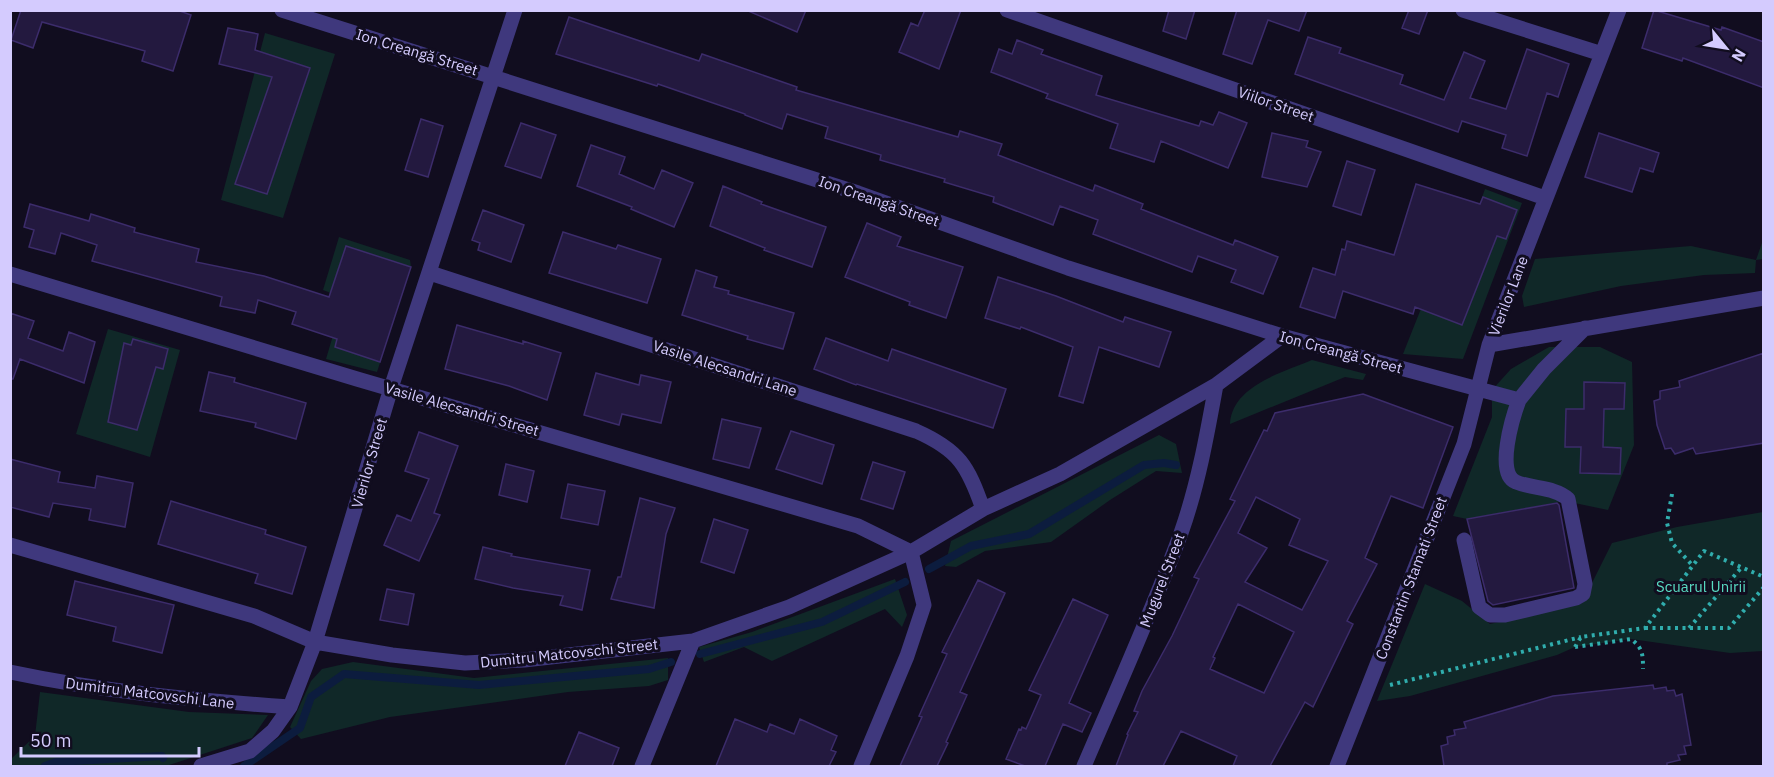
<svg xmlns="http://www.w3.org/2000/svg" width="1774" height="777" viewBox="0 0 1774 777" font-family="'IBM Plex Sans',sans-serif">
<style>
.green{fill:#102828}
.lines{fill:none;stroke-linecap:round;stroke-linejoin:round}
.stream{stroke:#0c1c3e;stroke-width:8}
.building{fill:#23193f;stroke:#3c2c6b;stroke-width:1.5;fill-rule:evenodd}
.path{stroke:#30adad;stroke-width:4;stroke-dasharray:3 4.5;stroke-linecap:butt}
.minor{stroke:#3f387d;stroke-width:15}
.labels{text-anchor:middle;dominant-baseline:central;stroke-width:6;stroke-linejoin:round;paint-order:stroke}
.street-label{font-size:15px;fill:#d4cbfe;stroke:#110d1f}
.park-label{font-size:15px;fill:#59dcc3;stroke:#110d1f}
</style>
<rect width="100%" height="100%" fill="#110d1f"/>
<!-- green -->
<path class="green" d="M265,33L335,54L283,218L221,200Z
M1485,189L1522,203L1463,359L1403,354L1461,208L1476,214Z
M339,237L410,260L411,267L377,372L326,359L344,298L323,290Z
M1763,240V259L1756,260L1755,273L1704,275L1621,286L1524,307L1522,296L1535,259L1691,246L1756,260Z
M108,329L180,350L150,457L76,434Z
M1549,347H1600L1632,362L1634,445L1608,510L1565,501L1467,519L1453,516L1492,417V390L1511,369Z
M1312,360L1366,374L1363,380L1345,377L1230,424C1232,386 1281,373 1312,360Z
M1159,435L1176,444L1182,473L1156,471L1110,500L1051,542L985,551L956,567L945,566L951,541Z
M1763,512V651L1730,653L1631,639L1575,647L1557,655L1410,696L1377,701L1425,584L1462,601L1490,624L1582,603L1612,543L1677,527Z
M895,579L907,615L902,627L885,609L772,661L744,647L704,662L699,647L752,632Z
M668,658V680L649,686L568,692L390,717L301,739L290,727L311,681L322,669L353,662L474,678Z
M40,692L189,712L268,715L252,738L166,766H11V759L35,736Z"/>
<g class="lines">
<!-- stream -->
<path class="stream" d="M929,569L971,546L1029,534L1144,465L1164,463L1176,465
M700,654L822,622L905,582
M45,766L56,762L162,756L163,758
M244,766L300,728L311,697L344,674L479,685L649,669L671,662"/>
</g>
<!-- building -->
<path class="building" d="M21,10H177L191,15L173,71L142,61L145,51L42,22L33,48L11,40Z
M746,10H806L797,32Z
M925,10H961L939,69L899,52L911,23L918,26Z
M1169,10H1195L1186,39L1163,31Z
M1237,10H1307L1299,31L1268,20L1252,64L1223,54Z
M1409,10H1428L1419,34L1402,28Z
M1654,10L1721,30L1722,27L1764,42V88L1683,58L1682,61L1642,48Z
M569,17L699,61L702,54L797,87L796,90L958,137L960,131L1002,144L998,155L1093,191L1095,185L1143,204L1141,209L1233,245L1235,240L1278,257L1263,294L1231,282L1236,270L1198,256L1192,272L1093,234L1098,220L1060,206L1053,225L993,202L994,197L944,182L945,179L880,160L881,155L825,138L828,127L787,114L782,129L745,115V114L658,84L657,86L556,54Z
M228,28L258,34L255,50L310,68L267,194L235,184L272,77L219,64Z
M1308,37L1341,48L1339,53L1403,75L1400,84L1444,100L1464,52L1485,61L1470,98L1506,109L1527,49L1569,64L1558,97L1547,93L1527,156L1502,148L1506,135L1462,121L1458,132L1295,74Z
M1017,40L1043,50L1041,54L1102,76L1096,95L1199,126L1201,121L1213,125L1219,112L1247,123L1228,168L1161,141L1154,162L1110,148L1118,124L1046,98L1048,94L991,72L999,49L1012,54Z
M421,119L443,126L428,177L405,170Z
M521,123L556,135L541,178L505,166Z
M1272,133L1308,141L1306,147L1321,152L1307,187L1262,177Z
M1599,133L1659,153L1653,172L1640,168L1632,192L1585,177Z
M591,145L625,157L619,174L654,189L662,170L693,183L674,227L631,209L632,207L577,186Z
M1347,161L1375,170L1361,215L1333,206Z
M1416,184L1480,204L1483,197L1517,210L1506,239L1497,236L1462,325L1415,307L1413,314L1343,291L1335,318L1300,307L1313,268L1335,275L1342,249L1345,250L1347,241L1394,255Z
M723,186L762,202L761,204L826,227L812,267L764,250L765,248L710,226Z
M30,204L89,221L91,214L135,228L134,232L199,249L196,262L264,276L329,297L346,246L411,267L380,362L335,347L337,339L292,324L296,312L258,300L255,313L220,306L222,297L92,261L97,245L61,233L55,254L29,247L34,230L24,227Z
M483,210L524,225L511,262L478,250L480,243L472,240Z
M867,223L901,237L897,246L963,267L946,318L909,305L910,302L845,277Z
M563,232L616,249L618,245L661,259L647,303L549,273Z
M696,270L717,277L714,287L729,291L728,294L794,313L783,349L747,339L748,336L682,315Z
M998,277L1056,296L1123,322L1125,317L1171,332L1159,367L1099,347L1083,403L1059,396L1073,347L1021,327L1020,329L985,318Z
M10,313L34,321L28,338L63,351L69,332L95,342L84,383L20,359L13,379H10Z
M457,325L523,344V341L561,353L547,400L509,386L445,369Z
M826,338L888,361L892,349L1006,389L993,428L857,384L856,385L814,369Z
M133,339L168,349L163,369L156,367L137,430L108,422L124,343L131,345Z
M1764,353V443L1696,454L1693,448L1675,454L1671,448L1665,449L1657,425L1654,401L1660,399V391L1680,387L1679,381Z
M209,372L235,378L234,382L306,403L296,439L255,427L256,423L200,411Z
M596,373L639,385L641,375L671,382L661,423L622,414L619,425L584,415Z
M1584,382L1625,383L1624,409H1604L1603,447L1621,448L1620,474L1580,473L1581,447H1565L1566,409H1584Z
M1363,394L1453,427L1423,508L1391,496L1365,558L1377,564L1347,621L1353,624L1313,707L1305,702L1270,766H1233L1237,756L1181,731L1163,766H1116L1128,735L1127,734L1138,712L1134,711L1142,691L1172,636L1199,579L1194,577L1235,501L1230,499L1264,430L1267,431L1275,413ZM1256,497L1300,519L1289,545L1328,561L1302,610L1245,582L1267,548L1238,533ZM1238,604L1294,632L1264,693L1210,669L1215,658L1213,657Z
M722,419L761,428L749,468L713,459Z
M791,431L834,445L822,484L776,469Z
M419,432L458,446L434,513L440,515L419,561L384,545L397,515L411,521L429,479L405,471Z
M10,459L60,472L58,482L95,488L97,476L133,483L125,527L89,520L91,509L53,503L49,517L10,507Z
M873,462L905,472L893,509L861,499Z
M506,464L534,471L527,502L499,495Z
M568,484L605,491L598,525L561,518Z
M640,498L675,508L666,534L654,608L611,599L618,577H621Z
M171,501L266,530L265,534L306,547L292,594L255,583L258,574L158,544Z
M1557,503L1559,505L1574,588L1493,605L1488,601L1467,519Z
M714,519L748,530L734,573L701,562Z
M483,547L512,554L511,556L590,570L582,610L560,605L563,596L513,588L475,579Z
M978,580L1005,593L960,692L967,695L946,742L948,743L937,766H900L922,717L919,716L947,654L942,652Z
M75,581L174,605L162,653L113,641L116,627L67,615Z
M387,589L414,594L408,625L380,620Z
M1073,599L1108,615L1069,703L1091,713L1082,732L1063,724L1045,766H1025L1006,759L1019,729L1021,730L1022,727L1026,729L1041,695L1029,690Z
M1653,685L1654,689L1666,687L1667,691L1674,690L1676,696L1682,694L1691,745L1684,746L1686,754L1678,755L1680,760L1667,763V766H1444L1441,746L1448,744L1447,737L1455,735L1454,730L1466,728L1464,722L1553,696Z
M735,719L767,732L770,724L794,734L800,719L837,736L831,750L836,752L829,766H716Z
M579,732L619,748L612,766H565Z"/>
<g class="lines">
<!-- path -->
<path class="path" d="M1672,494L1667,523L1672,543L1692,565
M1645,628H1729L1764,587
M1689,628L1741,568
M1575,647L1581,637L1645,628L1704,551L1764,577
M1575,647L1631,639C1643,648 1643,655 1643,669
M1390,685L1581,637"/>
<!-- minor -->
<path class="minor" d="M282,10L858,193L1068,268L1282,336L1519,400C1513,416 1495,474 1516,482C1532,489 1555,487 1568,499L1585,584L1583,594L1576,598L1505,615H1490L1479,607L1464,540
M1007,10L1545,198
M1463,10L1602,54
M430,273L916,431C959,450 968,466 983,509
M10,274L357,379L858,526L911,552
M1489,345L1764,298
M1519,400L1544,369L1585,328
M10,545L254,616L315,642L392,655L465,663L524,660L693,641L789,607L911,552L983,509L1060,474L1216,385L1282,336
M10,672C104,692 195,700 290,707
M201,766L250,751L273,731L290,707L315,642L391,388L515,10
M642,766L693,641
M861,766L907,656L924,605L911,552
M1084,766C1117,689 1152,612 1181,533C1198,485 1207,435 1216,385
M1337,766L1464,444L1489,345L1619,10"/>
</g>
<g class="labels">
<!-- street labels -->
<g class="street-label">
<text transform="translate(417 52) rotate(17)">Ion Creangă Street</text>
<text transform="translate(1276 104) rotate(19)">Viilor Street</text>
<text transform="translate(879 201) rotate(19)">Ion Creangă Street</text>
<text transform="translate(1508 296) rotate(-69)">Vierilor Lane</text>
<text transform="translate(1341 352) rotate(15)">Ion Creangă Street</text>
<text transform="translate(725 368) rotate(18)">Vasile Alecsandri Lane</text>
<text transform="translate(462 409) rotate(16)">Vasile Alecsandri Street</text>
<text transform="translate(369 463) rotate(-74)">Vierilor Street</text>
<text transform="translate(1411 578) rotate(-69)">Constantin Stamati Street</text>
<text transform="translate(1162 580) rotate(-69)">Mugurel Street</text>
<text transform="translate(569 653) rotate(-6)">Dumitru Matcovschi Street</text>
<text transform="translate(150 693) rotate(7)">Dumitru Matcovschi Lane</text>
</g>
<!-- park labels -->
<g class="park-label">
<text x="1701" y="586">Scuarul Unirii</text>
</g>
</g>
<!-- border -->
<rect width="1774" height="777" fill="none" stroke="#d4cbfe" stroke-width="24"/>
<!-- north arrow -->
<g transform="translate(1726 48) rotate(120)" stroke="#110d1f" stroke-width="4.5" paint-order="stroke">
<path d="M0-4.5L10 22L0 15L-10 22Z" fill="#d4cbfe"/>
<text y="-9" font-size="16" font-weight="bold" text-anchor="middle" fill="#d4cbfe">N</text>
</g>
<!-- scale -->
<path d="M21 747v9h178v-9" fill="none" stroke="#d4cbfe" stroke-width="3"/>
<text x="30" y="747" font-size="18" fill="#d4cbfe" stroke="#110d1f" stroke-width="4.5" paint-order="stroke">50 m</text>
</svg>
